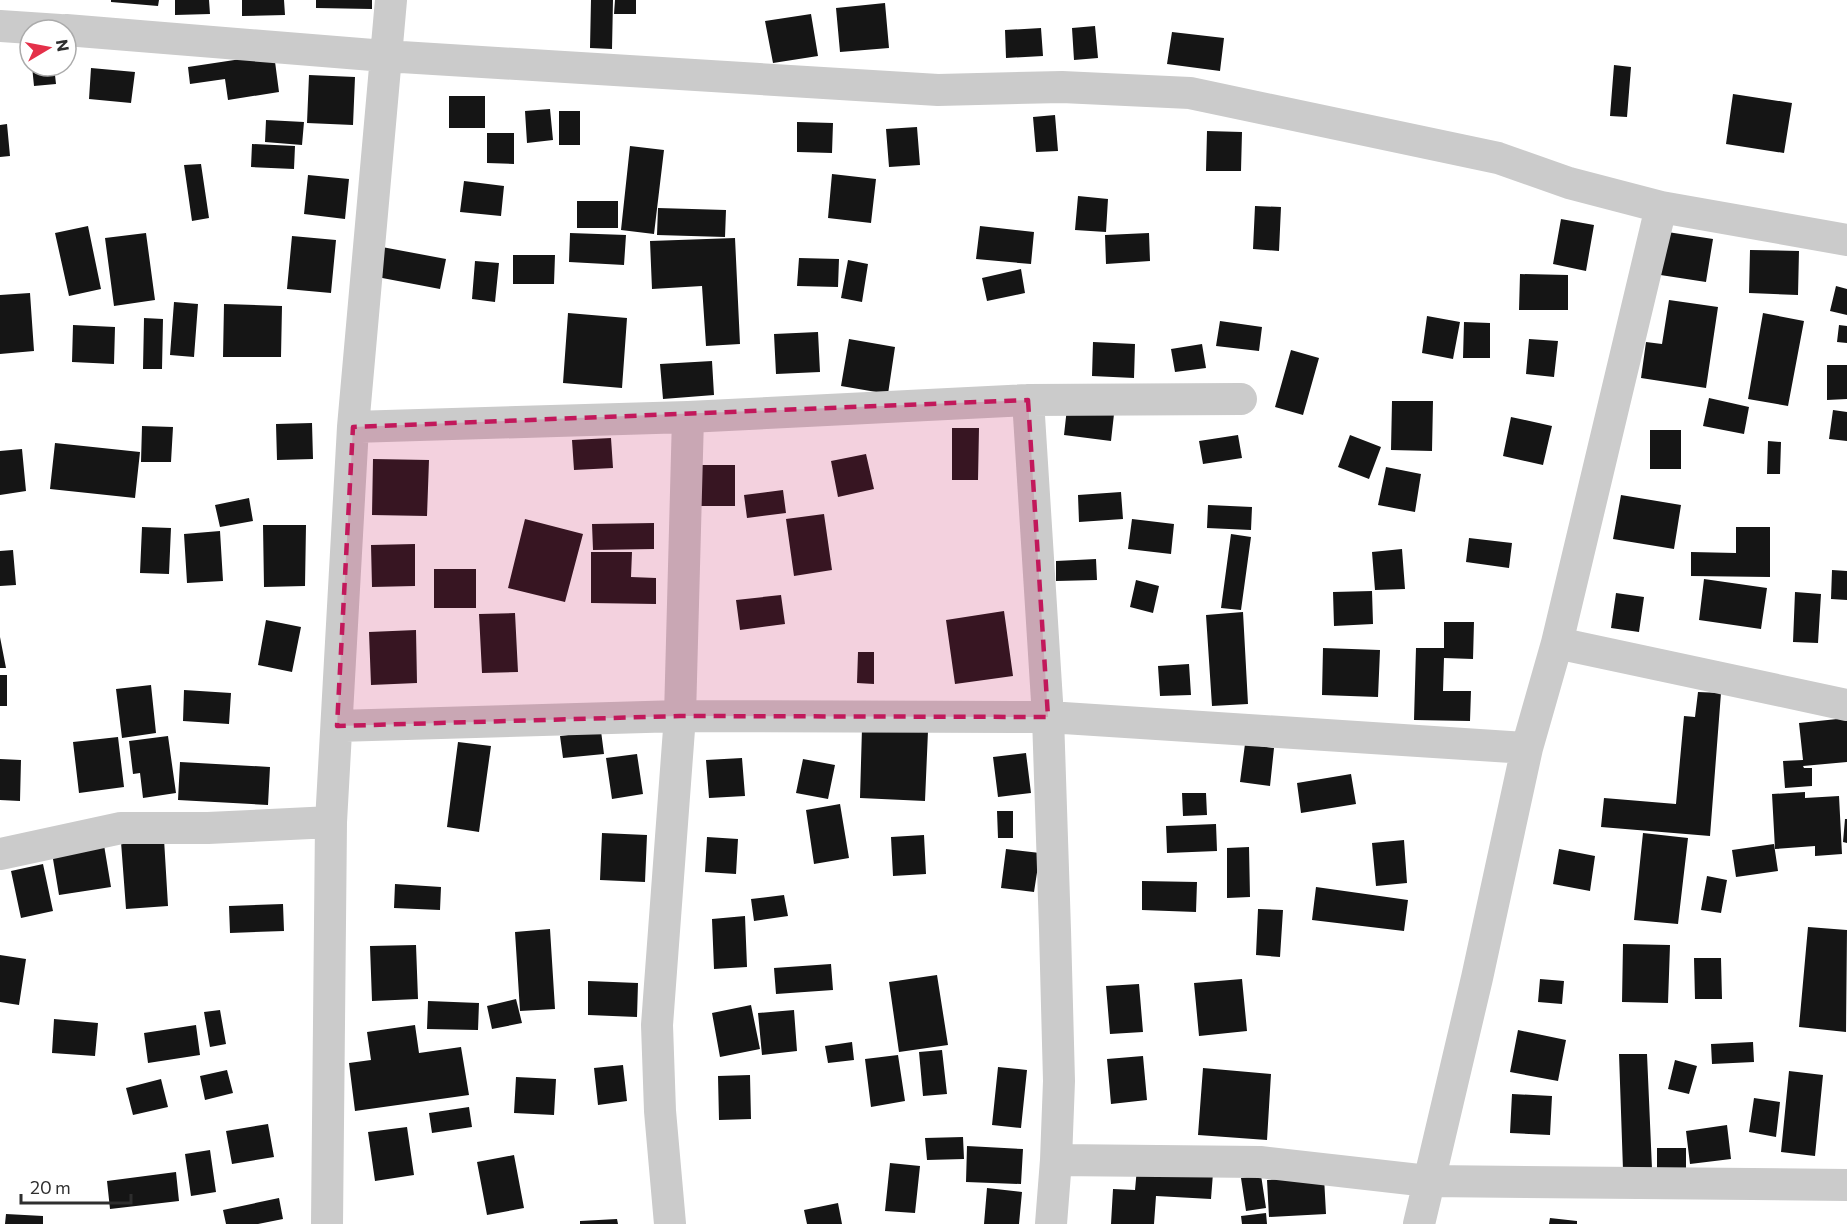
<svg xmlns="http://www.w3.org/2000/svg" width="1847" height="1224" viewBox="0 0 1847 1224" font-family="Commissioner,sans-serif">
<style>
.building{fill:#151515}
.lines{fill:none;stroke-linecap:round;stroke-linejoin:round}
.minor{stroke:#cbcbcb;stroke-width:32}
.marked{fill:#c2185b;fill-opacity:0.2;stroke:#c2185b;stroke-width:4.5;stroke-dasharray:12 8;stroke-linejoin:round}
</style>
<rect width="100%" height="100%" fill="#fff"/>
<!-- building -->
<path class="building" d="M111,0H159L158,6L111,2Z
M175,0H209L210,14L175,15Z
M242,0H284L285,15L242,16Z
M316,0H372V9L316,8Z
M591,0H613L612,49L590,48Z
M615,0H636V14H614Z
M885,3L889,48L840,52L836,8Z
M811,14L818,56L773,63L765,21Z
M1095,26L1098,58L1074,60L1072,28Z
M1041,28L1043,56L1006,58L1005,30Z
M1172,32L1224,38L1220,71L1167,64Z
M274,54L279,92L228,100L225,79L190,84L188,67Z
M1614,65L1631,67L1627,117L1610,116Z
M32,66H54L56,84L34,86Z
M91,68L135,72L131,103L89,99Z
M309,75L355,77L353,125L307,123Z
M1733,94L1792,103L1784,153L1726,144Z
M449,96H485V128H449Z
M550,109L553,140L527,143L525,111Z
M559,111H580V145H559Z
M1055,115L1058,151L1036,152L1033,117Z
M266,120L304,122L302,145L265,142Z
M797,122L833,123L832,153L797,152Z
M7,124L10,156L0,157V125Z
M917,127L920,165L889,167L886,129Z
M1207,131L1242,132L1241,171H1206Z
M487,133H514V164L487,163Z
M252,144L295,146L294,169L251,167Z
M630,146L664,150L654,234L621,230Z
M201,164L209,218L192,221L184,165Z
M832,174L876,179L871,223L828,218Z
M308,175L349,179L345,219L304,214Z
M464,181L504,186L501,216L460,212Z
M1078,196L1108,199L1106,232L1075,230Z
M577,201H618V228H577Z
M1255,206L1281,207L1279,251L1253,249Z
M658,208L726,210L725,237L657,235Z
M1561,219L1594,225L1586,271L1553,264Z
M88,226L101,289L69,296L55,233Z
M980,226L1034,232L1031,264L976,259Z
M1661,231L1713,239L1706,282L1654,274Z
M146,233L155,300L114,306L105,238Z
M570,233L626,235L624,265L569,262Z
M1149,233L1150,261L1106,264L1105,235Z
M292,236L336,240L331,293L287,289Z
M735,238L740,344L706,346L702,286L652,289L650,241Z
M382,247L446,259L440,289L377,277Z
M1750,250L1799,251L1798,295L1749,293Z
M513,255H555L554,284H513Z
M799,258L839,259L838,287L797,286Z
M848,260L868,264L862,302L841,298Z
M475,261L499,263L495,302L472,299Z
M1021,269L1025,293L987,301L982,278Z
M1520,274L1568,275V310H1519Z
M1836,286L1847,289V315L1830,311Z
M30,293L34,351L0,354V295Z
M1669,300L1718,307L1706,388L1641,378L1646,342L1662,344Z
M174,302L198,304L194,357L170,355Z
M224,304L282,306L281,357H223Z
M568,313L627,318L622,388L563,383Z
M1763,313L1804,321L1788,406L1748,399Z
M1427,316L1460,322L1453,359L1422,353Z
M144,318L163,319L162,369H143Z
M1220,321L1262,327L1259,351L1216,346Z
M1464,322L1490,323V358H1463Z
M73,325L115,327L114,364L72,362Z
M1839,325L1847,326V343L1837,342Z
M818,332L820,372L776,374L774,334Z
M849,339L895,347L888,394L841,386Z
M1529,339L1558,341L1554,377L1526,374Z
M1093,342L1135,344L1134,378L1092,376Z
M1202,344L1206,368L1175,372L1171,349Z
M1291,350L1319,358L1303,415L1275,407Z
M712,361L714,395L663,399L660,364Z
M1827,365H1847V399L1827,400Z
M1709,398L1749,407L1744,434L1703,426Z
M1392,401H1433L1432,451L1391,450Z
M1067,408L1114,414L1111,441L1064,435Z
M1833,410L1847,412V441L1829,439Z
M1511,417L1552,426L1543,465L1503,456Z
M312,423L313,459L277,460L276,424Z
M142,426L173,427L171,462H141Z
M952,428H979L978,480H952Z
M1650,430H1681V469H1650Z
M1238,435L1242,458L1203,464L1199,441Z
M1350,435L1381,447L1369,479L1338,467Z
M611,438L613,468L574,470L572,440Z
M1768,441L1781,442L1780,474H1767Z
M55,443L140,452L135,498L50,489Z
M22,449L26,491L0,495V451Z
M866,454L874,489L838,497L831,461Z
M373,459L429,460L427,516L372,515Z
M701,465H735V506H701Z
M1386,467L1421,474L1415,512L1378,505Z
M783,490L786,513L747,518L744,495Z
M1121,492L1123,519L1079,522L1078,495Z
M1621,495L1681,505L1674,549L1613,539Z
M249,498L253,521L220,527L215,505Z
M1208,505L1252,507L1251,530L1207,528Z
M824,514L832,570L794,576L786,519Z
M525,519L583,534L565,602L508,588Z
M1132,519L1174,524L1171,554L1128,549Z
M654,523V549L593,550L592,524Z
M263,525H306L305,586L264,587Z
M142,527L171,528L169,574L140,573Z
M1736,527H1770V577L1691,576V552L1736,553Z
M220,531L223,581L187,583L184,534Z
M1231,534L1251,537L1241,610L1221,608Z
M1469,538L1512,543L1509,568L1466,562Z
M415,544V586L372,587L371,545Z
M1402,549L1405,589L1375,590L1372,552Z
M13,550L16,585L0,586V551Z
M591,552H632L631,577L656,578V604L591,603Z
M1096,559L1097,580L1056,581V561Z
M434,569H476V608H434Z
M1832,570L1847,571V600L1831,599Z
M1704,579L1767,588L1761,629L1699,620Z
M1136,580L1159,586L1153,613L1130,607Z
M1372,591L1373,624L1334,626L1333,592Z
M1795,592L1821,594L1818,643L1793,642Z
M1616,593L1644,597L1639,632L1611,628Z
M781,595L785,624L740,630L736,600Z
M1004,611L1013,676L955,684L946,620Z
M1243,612L1248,704L1212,706L1206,615Z
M515,613L518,672L482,673L479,614Z
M266,620L301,627L292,672L258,665Z
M1444,622H1474L1473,659L1444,658L1443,691H1471L1470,721L1414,720L1416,648H1444Z
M416,630L417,683L371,685L369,632Z
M0,637L6,668H0Z
M1323,648L1380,650L1378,697L1322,695Z
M858,652H874V684L857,683Z
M1189,664L1191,695L1160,696L1158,666Z
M0,675H7V706H0Z
M151,685L156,733L122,738L116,689Z
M184,690L231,693L229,724L183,721Z
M1698,692L1721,693L1710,836L1601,827L1604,798L1676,804L1684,716L1695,717Z
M1847,718V762L1803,766L1804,768H1812V786L1785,788L1783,761L1803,760L1799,723Z
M862,728L928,731L925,801L860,798Z
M601,731L604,754L563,758L560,736Z
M168,736L176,793L143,798L140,773L133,774L129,741Z
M118,737L124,787L79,793L73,742Z
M458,742L491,746L479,832L447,827Z
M1245,744L1274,748L1270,786L1240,782Z
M1026,753L1031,793L998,797L993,757Z
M637,754L643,794L612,799L606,758Z
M742,758L745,796L709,798L706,760Z
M0,759L21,760L20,801L0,800Z
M803,759L835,765L828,799L796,793Z
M180,762L270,767L268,805L178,800Z
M1351,774L1356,804L1301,813L1297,783Z
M1805,792V798L1839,796L1842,854L1815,856V846L1775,849L1772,794Z
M1182,793H1206L1207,815L1183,816Z
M840,804L849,858L814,864L806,810Z
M997,811H1013V838H998Z
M1845,819H1847V843L1843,842Z
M1216,824L1217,851L1167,853L1166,826Z
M602,833L647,835L645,882L600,880Z
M1643,833L1688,838L1678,924L1634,920Z
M924,835L926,874L893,876L891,837Z
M707,837L738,839L736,874L705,872Z
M164,839L168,906L126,909L121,842Z
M1404,840L1407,883L1376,886L1372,843Z
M1774,844L1778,871L1736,877L1732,850Z
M104,845L111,887L59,895L52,853Z
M1249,847L1250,897L1227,898V848Z
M1006,849L1040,853L1034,892L1001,888Z
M1559,849L1595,856L1590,891L1553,884Z
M43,864L53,911L21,918L11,871Z
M1707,876L1727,880L1721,913L1701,910Z
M1142,881L1197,882L1196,912L1142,910Z
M395,884L441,887L440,910L394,908Z
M1316,887L1408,900L1404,931L1312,920Z
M784,895L788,916L754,921L751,899Z
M283,904L284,931L230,933L229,906Z
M1258,909L1283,910L1280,957L1256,955Z
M745,916L747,967L714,969L712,919Z
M1808,927L1847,930L1846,1032L1799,1027Z
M550,929L555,1009L520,1011L515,932Z
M1623,944L1670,945L1668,1003L1622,1002Z
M416,945L418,999L372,1001L370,946Z
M0,955L26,959L19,1005L0,1002Z
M1694,958H1721L1722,999H1695Z
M831,964L833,990L776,994L774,968Z
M937,975L948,1045L899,1052L889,982Z
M1242,979L1247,1031L1199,1036L1194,983Z
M1540,979L1564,981L1562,1004L1538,1002Z
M588,981L638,983L637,1017L588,1015Z
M1139,984L1143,1032L1110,1034L1106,986Z
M516,999L522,1023L492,1029L487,1006Z
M428,1001L479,1003L478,1030L427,1029Z
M751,1005L760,1049L720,1057L712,1013Z
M220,1010L226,1044L210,1047L204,1012Z
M794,1010L797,1051L762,1055L758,1013Z
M54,1019L98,1023L95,1056L52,1053Z
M196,1025L200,1055L148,1063L144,1033Z
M415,1025L419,1053L461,1047L469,1095L355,1111L349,1063L371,1060L367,1032Z
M1518,1030L1566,1040L1558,1081L1510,1072Z
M852,1042L854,1060L828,1063L825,1046Z
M1753,1042L1754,1062L1712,1064L1711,1044Z
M942,1050L947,1094L923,1096L919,1052Z
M1619,1054H1647L1652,1169L1623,1170Z
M898,1055L905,1101L871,1107L865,1059Z
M1143,1056L1147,1100L1111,1104L1107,1059Z
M1675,1060L1697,1066L1689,1094L1668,1089Z
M623,1065L627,1101L598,1105L594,1068Z
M998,1067L1027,1070L1021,1128L992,1125Z
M1203,1068L1271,1074L1267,1140L1198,1135Z
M227,1070L233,1093L205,1100L200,1076Z
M1789,1071L1823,1075L1815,1156L1781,1152Z
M750,1075L751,1119L719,1120L718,1076Z
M516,1077L556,1079L554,1115L514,1113Z
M161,1079L168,1107L133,1115L126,1088Z
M1512,1094L1552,1096L1550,1135L1510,1133Z
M1754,1098L1780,1102L1776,1137L1749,1132Z
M469,1107L472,1127L432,1133L429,1113Z
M268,1124L274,1157L232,1164L226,1131Z
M1727,1125L1731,1159L1690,1164L1686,1131Z
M407,1127L414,1175L375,1181L368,1132Z
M963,1137L964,1159L927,1160L925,1138Z
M967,1146L1023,1149L1021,1184L966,1182Z
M1657,1148H1686V1168H1657Z
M210,1150L216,1192L191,1196L185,1154Z
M514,1155L524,1208L487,1215L477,1162Z
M890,1163L920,1166L915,1213L885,1211Z
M1137,1168L1213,1173L1211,1199L1156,1196L1154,1224H1111L1113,1189L1135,1190Z
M176,1172L179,1201L110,1209L107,1181Z
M1261,1175L1266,1208L1246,1211L1241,1178Z
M1324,1177L1326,1214L1269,1217L1267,1180Z
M987,1188L1022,1192L1019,1224H984Z
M279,1198L283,1219L258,1224H226L223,1210Z
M838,1203L842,1224H807L804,1210Z
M1266,1213L1267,1224H1242L1241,1216Z
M6,1214L43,1216V1224H5Z
M1550,1218L1577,1221V1224H1549Z
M617,1219L618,1224H580V1221Z"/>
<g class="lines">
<!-- minor -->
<path class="minor" d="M0,26L60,30
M66,30L385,56L938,90L1062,87L1190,93L1498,158L1569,183L1661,207L1847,240
M1028,400L1048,717L1055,930L1059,1081L1056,1160L1051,1224
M353,427L688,417L1028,400L1241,399
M1557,643L1847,705
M337,726L680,716L1048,717L1527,748
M0,854L121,828H208L331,822
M1056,1160L1260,1162L1428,1181L1847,1185
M327,1224L331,822L353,427L391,0
M670,1224L660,1111L657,1025L680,716L688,417
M1419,1224L1477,978L1527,748L1557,643L1661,207"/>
</g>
<!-- marked area -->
<path class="marked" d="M1028,400L1048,717L680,716L337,726L353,427Z"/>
<!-- north arrow -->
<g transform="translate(48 48) rotate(80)"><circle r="28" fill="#ffffff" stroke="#ababab" stroke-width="1.5"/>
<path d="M0-4.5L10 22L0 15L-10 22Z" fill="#e43049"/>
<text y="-9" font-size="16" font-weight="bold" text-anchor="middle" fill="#2e2e2e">N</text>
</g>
<!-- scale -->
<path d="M21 1194v9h110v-9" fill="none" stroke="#2e2e2e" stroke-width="3"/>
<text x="30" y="1194" font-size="18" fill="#2e2e2e" stroke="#ffffff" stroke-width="4.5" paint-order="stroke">20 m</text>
</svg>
